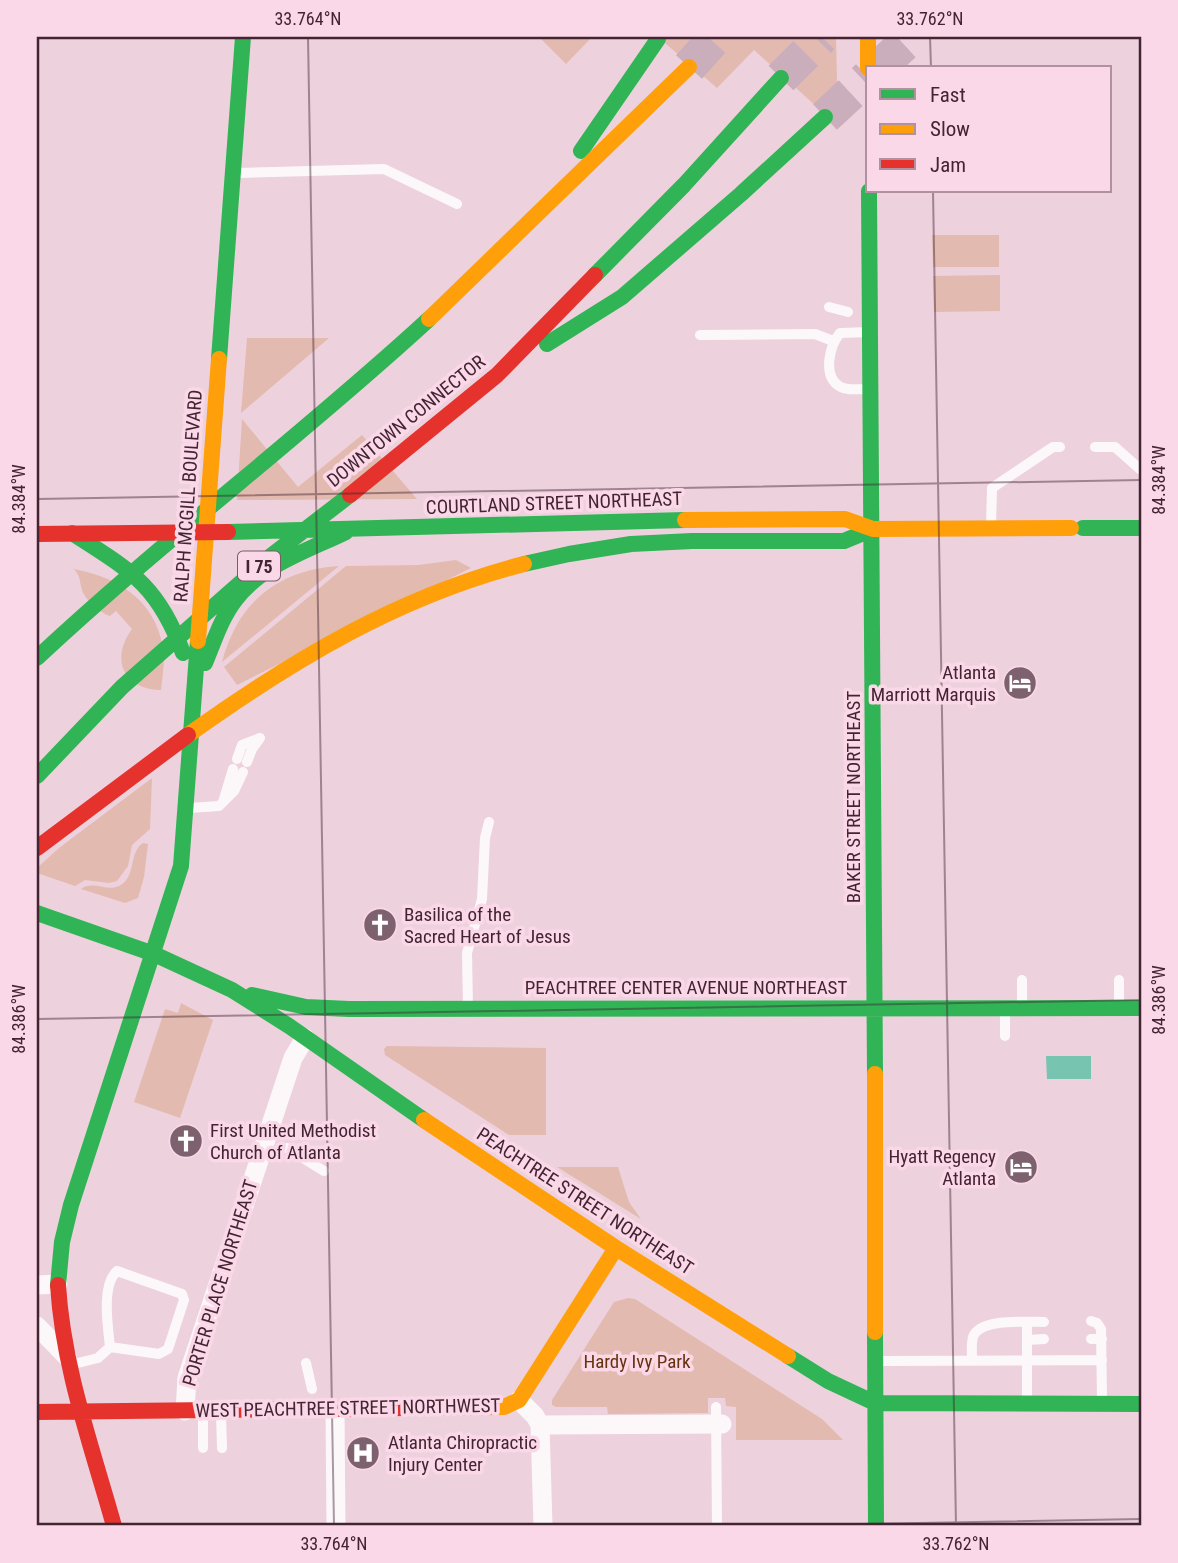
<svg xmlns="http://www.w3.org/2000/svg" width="1178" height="1563" viewBox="0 0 1178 1563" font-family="'Roboto Condensed',sans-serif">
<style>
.green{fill:#e3bab0}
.water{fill:#77c4b0}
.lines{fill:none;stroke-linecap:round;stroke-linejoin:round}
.highway-tunnel{stroke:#cbaebb;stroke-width:35;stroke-dasharray:35 18;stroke-linecap:butt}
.lane{stroke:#fcf8fa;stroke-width:10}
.street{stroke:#fcf8fa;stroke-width:19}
.fast{stroke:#30b455;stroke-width:16}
.slow{stroke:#ff9f0a;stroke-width:16}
.jam{stroke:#e5322d;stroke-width:16}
.ticks{fill:none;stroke:#432432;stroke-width:2;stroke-opacity:0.45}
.labels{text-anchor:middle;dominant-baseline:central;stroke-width:7;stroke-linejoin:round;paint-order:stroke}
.shield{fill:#fbd8e7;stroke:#7a5a68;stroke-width:2}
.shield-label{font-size:18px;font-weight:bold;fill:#432432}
.street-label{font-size:19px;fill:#432432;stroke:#fbd8e7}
.poi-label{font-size:19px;fill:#432432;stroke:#fbd8e7;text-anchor:start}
.park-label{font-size:19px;fill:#67320c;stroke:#fbd8e7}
.neatline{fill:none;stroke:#432432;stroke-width:2.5}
.ticks-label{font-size:18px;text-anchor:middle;fill:#432432}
</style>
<rect width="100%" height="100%" fill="#edd1dd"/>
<!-- green -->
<path class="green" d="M539,37H592L566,64Z
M658,37H836L838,126L754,50L717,88Z
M932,235H999V267H933Z
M1000,275V311L934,312L933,276Z
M247,338H329L241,413Z
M242,419L298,487L362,435L417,499L237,500Z
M456,560L471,568L237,685L224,667L346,566L419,565Z
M339,566L222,662C238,602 278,570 339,566Z
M74,569C122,578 160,604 164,657C164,668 162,679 161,690C123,689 110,659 132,629L116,611L110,616C100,613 85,600 82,590C79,580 81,577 74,569Z
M152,778L150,829L132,845L128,866L117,881L109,883L85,880L75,886L37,873V868L59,848Z
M143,843L148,844L144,877L138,898L125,903L81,889C94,880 106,892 119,886C137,877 128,853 143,843Z
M181,1003L213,1020L180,1118L134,1102L165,1009L178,1013Z
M387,1046L546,1048V1135H509L385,1055L384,1049Z
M557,1167H618L629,1202L641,1219Z
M628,1298L635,1299L822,1419L843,1440H736V1407L726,1406L725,1398H708V1413L608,1414L607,1407H556L552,1405V1400L614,1302Z"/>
<!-- water -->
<path class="water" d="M1046,1056H1091V1079H1047Z"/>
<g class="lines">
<!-- highway-tunnel -->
<path class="highway-tunnel" d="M689,67L716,37
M878,68L912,37
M781,78L822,37
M825,117L868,77"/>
<!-- lane -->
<path class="lane" d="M237,173L384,169L457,204
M829,307L848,312
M700,335L815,334L833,341
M867,389C859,389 846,391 839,386C822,375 830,345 840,333L870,332
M1095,447H1115L1141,470
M991,526L992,488L1053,447H1060
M237,759L242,745L260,738
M247,762L252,749L260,738
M224,799L233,769
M189,808L219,806L234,791L243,772
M1022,1004V980
M1119,1004V980
M468,1008L467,953L482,899L485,838L489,822
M1005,1009V1036
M287,1148L324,1171
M1091,1321L1097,1323L1101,1329L1102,1400
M1027,1322V1402
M1091,1339H1102
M1027,1340L1044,1339
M972,1360C972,1353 971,1344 973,1337C980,1318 1026,1322 1044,1322
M879,1361L1102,1360
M306,1363L312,1389
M70,1365L98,1358L110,1347L159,1354L168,1349L184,1300L182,1294L117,1271C101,1285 108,1327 110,1347
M716,1407L717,1526
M203,1412V1448
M221,1414L222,1448"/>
<!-- street -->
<path class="street" d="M37,1285L58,1284
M37,1326L67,1357
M519,1400L535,1416L540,1425L543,1526
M335,1410L336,1526
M185,1411L187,1378L293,1058L305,1038
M540,1425L722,1424"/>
<!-- fast -->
<path class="fast" d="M581,151L658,39
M869,191L875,1074
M595,275L684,185L781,78
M547,344L622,297L741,194L825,117
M219,359L243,37
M1083,528H1141
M228,532L685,520
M72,533C131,571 158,585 183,653
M524,564L569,554L631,544L692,541H844L873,529
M37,658C163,540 302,436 429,319
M205,663C214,642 221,618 236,599C262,565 309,550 346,532
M37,776L122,687L272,555L350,495
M37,913L154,954L232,990L289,1026L424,1120
M252,995L306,1007L349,1009L1141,1008
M58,1285L62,1242L71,1205L181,866L198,641
M875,1332L876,1526
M788,1356L828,1381L875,1403L1141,1404"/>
<!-- slow -->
<path class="slow" d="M868,37V68
M429,319L689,67
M685,520L845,519L873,529L1071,528
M198,641L219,359
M188,735C293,660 397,597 524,564
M875,1074V1332
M424,1120L616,1248L788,1356
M404,1408L504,1407L519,1400L616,1248"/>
<!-- jam -->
<path class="jam" d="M350,495L497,375L595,275
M37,534L228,532
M37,848L188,735
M58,1285C63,1368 92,1447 114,1526
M37,1412L404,1408"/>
</g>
<!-- ticks -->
<path class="ticks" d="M308,37L334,1526M930,37L931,68M933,191L956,1526M37,499L1141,480M37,1019L1141,1000M748,1526L1141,1519"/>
<!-- icons -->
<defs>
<g id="hotel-disc" transform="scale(1.75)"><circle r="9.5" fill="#7e616e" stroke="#fbd8e7"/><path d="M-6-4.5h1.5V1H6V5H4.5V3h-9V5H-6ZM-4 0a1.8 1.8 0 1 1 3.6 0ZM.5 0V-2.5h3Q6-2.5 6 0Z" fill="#fff"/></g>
<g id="church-disc" transform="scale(1.75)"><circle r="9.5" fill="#7e616e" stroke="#fbd8e7"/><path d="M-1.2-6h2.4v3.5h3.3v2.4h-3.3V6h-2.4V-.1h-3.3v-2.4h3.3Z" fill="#fff"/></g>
<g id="hospital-disc" transform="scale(1.75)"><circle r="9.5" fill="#7e616e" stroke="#fbd8e7"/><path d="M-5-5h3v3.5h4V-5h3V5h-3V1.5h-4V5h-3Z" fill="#fff"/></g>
</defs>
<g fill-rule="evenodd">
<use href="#hotel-disc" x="1020" y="683"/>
<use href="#church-disc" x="380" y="925"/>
<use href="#church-disc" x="186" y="1141"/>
<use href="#hotel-disc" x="1021" y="1167"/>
<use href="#hospital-disc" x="363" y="1453"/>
</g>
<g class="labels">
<!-- shield labels -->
<rect class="shield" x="238" y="551.5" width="42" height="29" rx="5"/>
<g class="shield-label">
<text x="259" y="566">I 75</text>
</g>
<!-- street labels -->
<g class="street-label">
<text transform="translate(406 421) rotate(-39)">DOWNTOWN CONNECTOR</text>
<text transform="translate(188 496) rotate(-86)">RALPH MCGILL BOULEVARD</text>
<text transform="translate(554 503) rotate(-2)">COURTLAND STREET NORTHEAST</text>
<text transform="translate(853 797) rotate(-90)">BAKER STREET NORTHEAST</text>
<text x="686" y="987">PEACHTREE CENTER AVENUE NORTHEAST</text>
<text transform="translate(585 1201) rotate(33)">PEACHTREE STREET NORTHEAST</text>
<text transform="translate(220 1283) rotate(-73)">PORTER PLACE NORTHEAST</text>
<text transform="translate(348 1408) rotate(-1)">WEST PEACHTREE STREET NORTHWEST</text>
</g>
<!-- poi labels -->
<g class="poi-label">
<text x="996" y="672" text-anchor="end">Atlanta<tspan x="996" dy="22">Marriott Marquis</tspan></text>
<text x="404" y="914">Basilica of the<tspan x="404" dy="22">Sacred Heart of Jesus</tspan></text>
<text x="210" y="1130">First United Methodist<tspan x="210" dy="22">Church of Atlanta</tspan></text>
<text x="996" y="1156" text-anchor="end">Hyatt Regency<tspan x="996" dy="22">Atlanta</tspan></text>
<text x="388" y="1442">Atlanta Chiropractic<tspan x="388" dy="22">Injury Center</tspan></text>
</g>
<!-- park labels -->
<g class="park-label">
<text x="637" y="1361">Hardy Ivy Park</text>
</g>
</g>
<!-- border -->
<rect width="1178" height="1563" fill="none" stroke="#fbd8e7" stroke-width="77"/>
<!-- legend -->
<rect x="866" y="66" width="245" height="126" fill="#fbd8e7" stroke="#b1909f" stroke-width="2"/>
<rect x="880" y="89" width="35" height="10" fill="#30b455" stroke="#b1909f" stroke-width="2"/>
<text x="930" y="102" font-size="21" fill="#432432">Fast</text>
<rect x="880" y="124" width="35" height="10" fill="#ff9f0a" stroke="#b1909f" stroke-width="2"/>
<text x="930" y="136" font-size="21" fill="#432432">Slow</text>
<rect x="880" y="159" width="35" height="10" fill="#e5322d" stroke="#b1909f" stroke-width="2"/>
<text x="930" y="172" font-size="21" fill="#432432">Jam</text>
<rect x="38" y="38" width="1102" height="1486" class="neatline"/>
<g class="ticks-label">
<text x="308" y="25">33.764°N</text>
<text x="930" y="25">33.762°N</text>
<text transform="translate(1159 480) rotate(-90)" y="6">84.384°W</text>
<text transform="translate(19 499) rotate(-90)" y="6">84.384°W</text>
<text transform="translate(1159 1000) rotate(-90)" y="6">84.386°W</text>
<text transform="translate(19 1019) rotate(-90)" y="6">84.386°W</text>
<text x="334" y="1550">33.764°N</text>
<text x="956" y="1550">33.762°N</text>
</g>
</svg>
